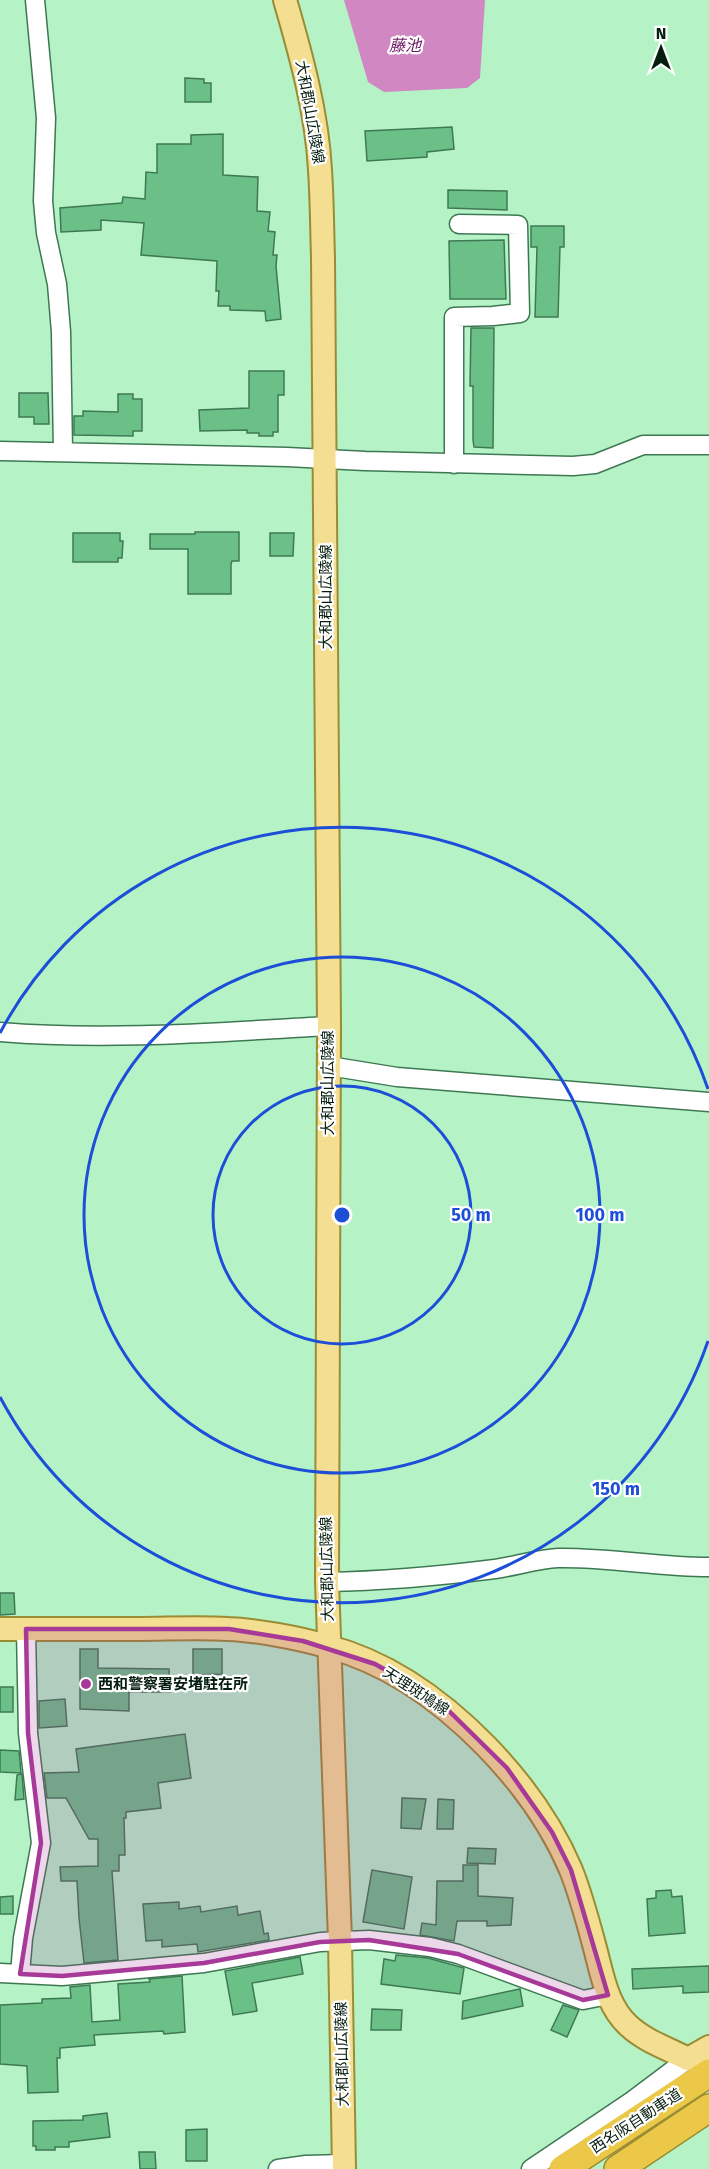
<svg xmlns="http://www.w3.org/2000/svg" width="709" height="2169" viewBox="0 0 709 2169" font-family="'Fira Sans','Noto Sans JP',sans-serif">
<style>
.water{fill:#d087c2}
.building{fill:#6bc088;stroke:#3f7953;stroke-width:1.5}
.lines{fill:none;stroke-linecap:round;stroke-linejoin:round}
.minor-casing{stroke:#3e7852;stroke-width:21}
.major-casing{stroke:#9a8c34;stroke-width:26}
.highway-casing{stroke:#9a8c34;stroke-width:30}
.minor{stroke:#fff;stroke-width:18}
.major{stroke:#f3de91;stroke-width:22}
.highway{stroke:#ebc848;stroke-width:27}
.marked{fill:#a73998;fill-opacity:0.2;stroke:#a73998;stroke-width:4.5;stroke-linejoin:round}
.ring{fill:none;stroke:#1d4ed8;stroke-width:3}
.poi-dot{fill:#a73998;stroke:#fff;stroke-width:2}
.labels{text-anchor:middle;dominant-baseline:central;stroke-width:4.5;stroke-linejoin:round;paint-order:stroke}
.street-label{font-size:15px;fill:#051d0e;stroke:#fff}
.poi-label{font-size:15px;font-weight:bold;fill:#051d0e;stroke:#fff;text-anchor:start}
.water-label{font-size:16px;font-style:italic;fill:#6e1863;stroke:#fff}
.centre{fill:#1d4ed8;stroke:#fff;stroke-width:3}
.ring-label{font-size:18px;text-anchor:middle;font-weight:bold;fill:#1d4ed8;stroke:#fff;stroke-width:4.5;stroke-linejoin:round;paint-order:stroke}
</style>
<rect width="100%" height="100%" fill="#b5f3c7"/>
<!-- water -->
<path class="water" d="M344,0H485L480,78L467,88L384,92L368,82Z"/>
<!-- building -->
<path class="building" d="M185,78L204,79V83H211V102H185Z
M452,127L454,149L427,152V157L367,161L365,131Z
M223,134V175L258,177L257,211L270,212L268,231L275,232L273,255H277L276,266L281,319L266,321L265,311L230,310V306H218L219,291H216L217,261L141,255L144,223L101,220V230L61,232L60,208L122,203L123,197L145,199L146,172L157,173V144H191V135Z
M448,190L507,191V210L448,208Z
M531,226H564V247H560L558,317H535L537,247H531Z
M504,240L506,299H450L449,241Z
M471,328H494L493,448L474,447L473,440V386H470Z
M249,371H284V395H278V432H273V436H259V433H247V430L200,431L199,410L249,408Z
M19,393H48L49,424H34V417H19Z
M118,394H133V399H142V431H133V436L74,435V416H83V411L118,412Z
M195,532H239V561H232L231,564V594H188V549H150V534H195Z
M73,533H120V541H123L122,558H118V562H73Z
M270,533H294L293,556H270Z
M0,1593H14L15,1614L0,1615Z
M80,1649H98V1668L169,1669L170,1692H129V1711L80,1709Z
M193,1649H222V1674L193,1675Z
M0,1687H13V1712H0Z
M65,1699L67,1726L39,1728V1701Z
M185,1734L191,1778L158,1783L161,1808L126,1812V1818H124L125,1855H119V1871H112L118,1960L84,1963L79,1918L77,1881H61L60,1867L98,1866V1839H89L66,1798H47L44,1773L79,1772L76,1749Z
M0,1750L19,1751L21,1773L0,1772Z
M22,1774L24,1799L15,1800L17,1775Z
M402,1798L426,1799L421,1829L401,1828Z
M438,1799L454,1800L453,1829H437Z
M468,1848L496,1849L495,1864L467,1863Z
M463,1865H478V1896L513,1898L511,1925L487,1926V1921H457L454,1941L420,1935L422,1923L436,1925L437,1881H463Z
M372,1870L412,1877L404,1929L363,1922Z
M671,1890L672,1897L682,1896L685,1933L649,1936L647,1899L656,1898V1891Z
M13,1896V1914H0V1897Z
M179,1902V1909L200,1906L201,1912L237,1906L238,1915L260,1911L264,1934L268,1933L269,1940L198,1952L197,1944L162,1947V1940L146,1941L143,1904Z
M396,1955L428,1958L464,1968L460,1994L381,1984L384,1959L395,1961Z
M300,1957L303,1974L252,1983L257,2011L233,2015L225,1971Z
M709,1966V1992L683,1993V1986L633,1989L632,1969Z
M182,1976L185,2032L164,2034L163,2031L94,2035L95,2045L60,2048V2058H57L58,2092L28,2093L27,2066L0,2064V2005L42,2003V1999L71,1998L70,1987L90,1985L92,2022L120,2020L118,1984L150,1982L149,1979Z
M520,1989L523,2006L462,2019L463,2001Z
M563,2005L579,2010L567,2037L551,2030Z
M372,2009L402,2010L401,2030H371Z
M107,2113L110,2137L69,2142V2147H55V2150H36V2146H33V2121L83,2120V2116Z
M207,2129V2161H186V2130Z
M139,2152H155L156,2169H140Z"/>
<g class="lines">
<!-- minor casing -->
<g class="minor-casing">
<path id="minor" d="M35,0L46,118L43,201L46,233L57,284L61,332L63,452
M0,451L287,457L365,461L573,466L595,464L643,445H709
M454,464V317L493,316L520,313L518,225L459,224
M0,1032C109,1041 219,1032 329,1026
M329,1066L397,1077L709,1102
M327,1582C383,1581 439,1576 495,1569C516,1566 537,1559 558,1558C608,1557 658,1567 709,1567
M0,1973L62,1976L204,1963L320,1942L369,1940L430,1947L458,1954L583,2000L608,1995
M20,1974L23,1938L41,1843L28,1733L26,1629
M278,2169L306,2165L344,2164
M531,2169L632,2101L688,2059L698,2062"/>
</g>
<!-- major casing -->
<g class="major-casing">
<path id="major" d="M285,0C301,55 317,113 320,170C322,199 322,228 323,257L329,1026L327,1582L340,1940L344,2169
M0,1629C46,1629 91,1629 137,1629C167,1629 198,1627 228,1629C256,1630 299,1638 326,1646C388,1662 443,1702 486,1746C521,1782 551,1823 571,1870C581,1895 588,1922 595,1948C602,1974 607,2007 629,2026C645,2041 669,2049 688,2059L709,2047"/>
</g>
<!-- highway casing -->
<g class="highway-casing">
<path id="highway" d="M563,2169L709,2073
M618,2169L709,2108"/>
</g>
<!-- minor -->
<use href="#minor" class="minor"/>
<!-- major -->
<use href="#major" class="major"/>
<!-- highway -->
<use href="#highway" class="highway"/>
</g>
<!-- marked area -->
<path class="marked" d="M26,1629H229L303,1641L375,1664L414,1686L447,1709L507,1768L552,1832L571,1870L608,1995L583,2000L458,1954L369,1940L320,1942L204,1963L62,1976L20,1974L41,1843L28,1733Z"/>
<!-- distance rings -->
<g class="ring">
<circle cx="342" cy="1215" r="129"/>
<circle cx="342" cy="1215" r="258"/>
<path d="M708 1341A387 387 0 0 1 0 1397M0 1033A387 387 0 0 1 708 1089"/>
</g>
<!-- markers -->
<circle class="poi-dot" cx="86" cy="1684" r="6"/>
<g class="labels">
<!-- street labels -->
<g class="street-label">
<text transform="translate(310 112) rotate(80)">大和郡山広陵線</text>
<text transform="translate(326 597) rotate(-90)">大和郡山広陵線</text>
<text transform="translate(328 1083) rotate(-90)">大和郡山広陵線</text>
<text transform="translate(327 1569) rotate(-91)">大和郡山広陵線</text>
<text transform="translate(416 1691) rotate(33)">天理斑鳩線</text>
<text transform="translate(342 2054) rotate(-91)">大和郡山広陵線</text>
<text transform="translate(636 2121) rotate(-33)">西名阪自動車道</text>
</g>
<!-- poi labels -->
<g class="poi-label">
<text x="98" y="1684">西和警察署安堵駐在所</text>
</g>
<!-- water labels -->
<g class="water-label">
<text x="405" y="45">藤池</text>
</g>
</g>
<circle cx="342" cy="1215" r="9" class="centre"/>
<g class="ring-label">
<text x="471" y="1221">50 m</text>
<text x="600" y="1221">100 m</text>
<text x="616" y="1495">150 m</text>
</g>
<!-- north arrow -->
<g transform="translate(661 48)" stroke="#ffffff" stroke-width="4.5" paint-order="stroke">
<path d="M0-4.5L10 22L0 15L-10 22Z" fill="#051d0e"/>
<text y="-9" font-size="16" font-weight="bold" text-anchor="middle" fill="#051d0e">N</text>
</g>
</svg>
